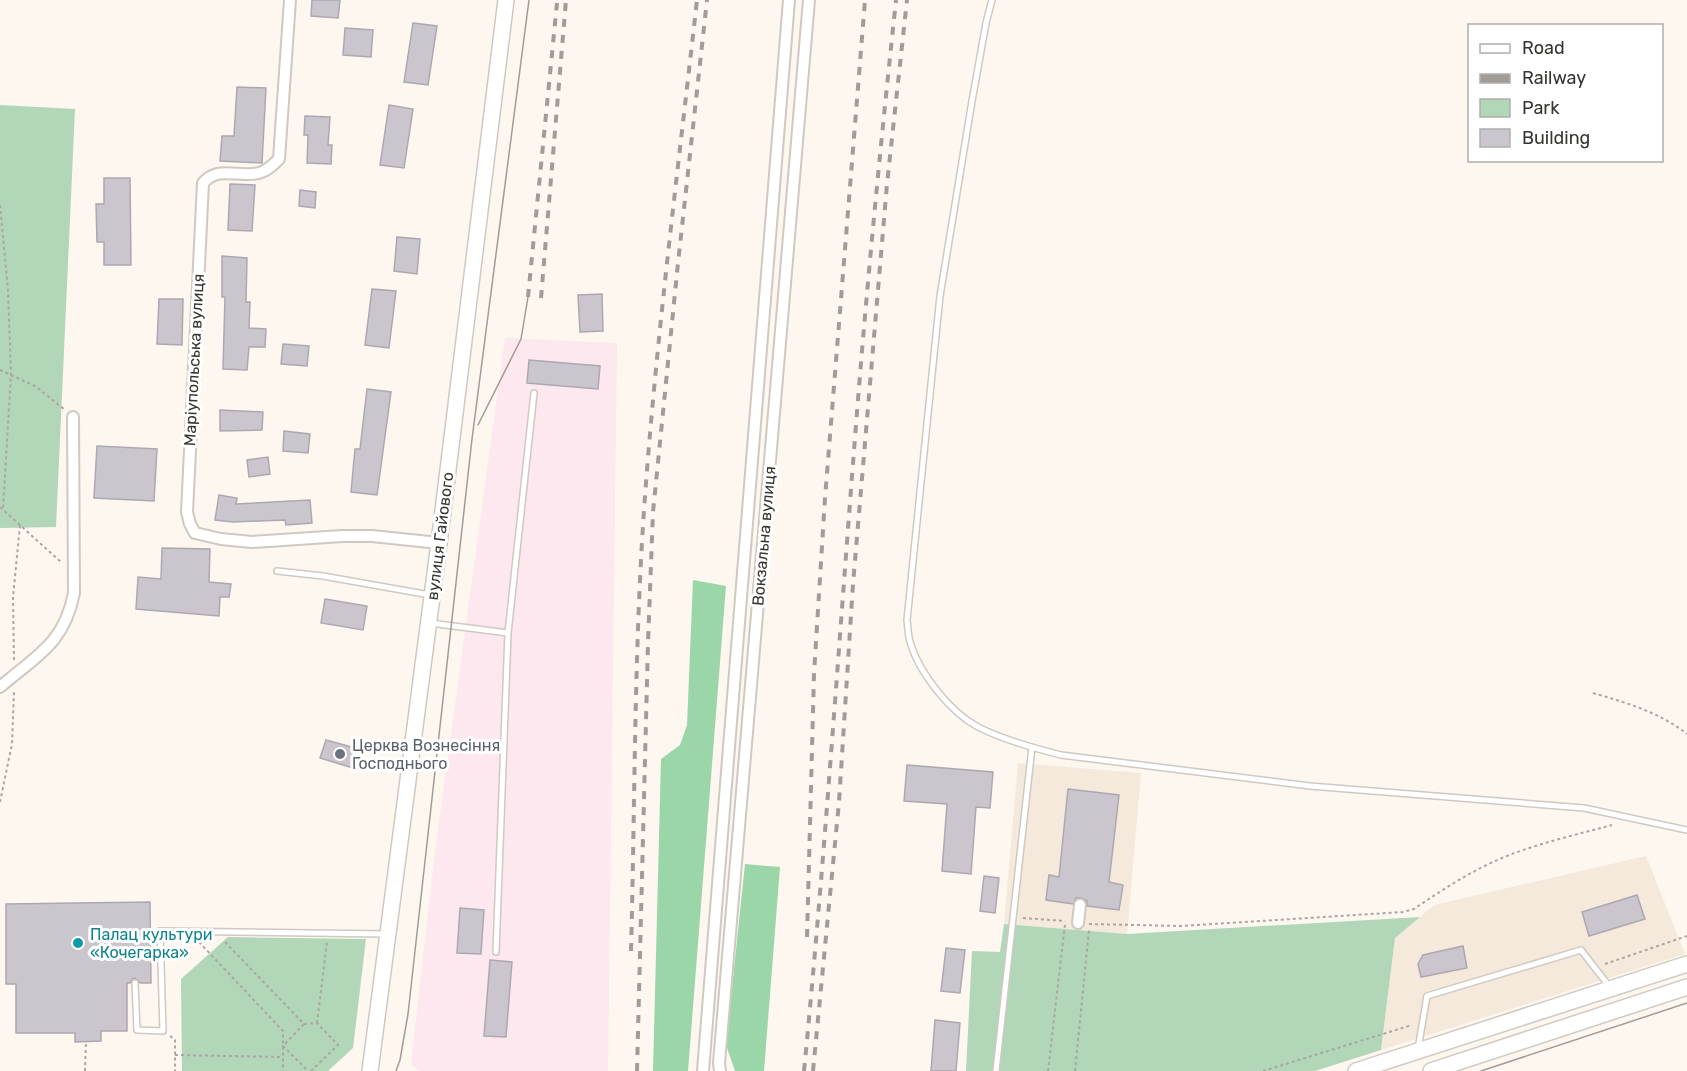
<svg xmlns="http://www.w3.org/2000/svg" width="1687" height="1071" viewBox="0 0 1687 1071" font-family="Rubik,sans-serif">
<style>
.built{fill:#f5e9dc}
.industrial{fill:#fce8ee}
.green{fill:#b1d6b8}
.forest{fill:#9bd6a8}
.building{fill:#cbc6ce;stroke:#ada8b0;stroke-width:1.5}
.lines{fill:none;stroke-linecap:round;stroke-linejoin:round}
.lane-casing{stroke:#cfc9c2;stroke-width:8}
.street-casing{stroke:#cfc9c2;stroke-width:14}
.secondary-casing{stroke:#cfc9c2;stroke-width:18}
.path{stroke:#aba6a1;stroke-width:2;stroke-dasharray:3 3;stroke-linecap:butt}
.lane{stroke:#fff;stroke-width:5}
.street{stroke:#fff;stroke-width:10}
.secondary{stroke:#fff;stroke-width:15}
.tram{stroke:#a19c97;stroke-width:1.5}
.rail{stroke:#a19c97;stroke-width:4;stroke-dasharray:8 8;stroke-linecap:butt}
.worship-dot{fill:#6b7280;stroke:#fff;stroke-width:2}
.culture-dot{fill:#0f9aa8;stroke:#fff;stroke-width:2}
.labels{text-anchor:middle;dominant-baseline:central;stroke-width:6;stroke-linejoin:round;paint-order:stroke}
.street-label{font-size:16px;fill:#373532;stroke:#fff}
.worship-label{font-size:16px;fill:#5b616d;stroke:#fff;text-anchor:start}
.culture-label{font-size:16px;fill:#0d838f;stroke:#fff;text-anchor:start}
</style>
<rect width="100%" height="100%" fill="#fdf7ef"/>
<!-- built -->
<path class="built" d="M1018,763L1141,773L1127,934L1004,924Z
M1646,856L1685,954L1381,1050L1395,938L1434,905Z"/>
<!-- industrial -->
<path class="industrial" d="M505,338L617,343L608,1071H420L411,1064L435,852Z"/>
<!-- green -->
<path class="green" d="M0,105L75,109L56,527L0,528Z
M1420,917L1395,938L1381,1050L1315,1071H966L972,951L1000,952L1004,924L1127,934Z
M228,937L366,939L353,1048L328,1071H182L181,979Z"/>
<!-- forest -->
<path class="forest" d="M693,580L726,586L688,1071H653L661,759L680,745L687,725Z
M745,864L780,867L764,1071H735L726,1045Z"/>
<!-- building -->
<path class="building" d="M312,0H340L338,18L311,16Z
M413,23L437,26L428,85L404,82Z
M345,28L373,30L371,57L343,55Z
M237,87L266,88L262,163L220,161L222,136H234Z
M389,105L413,109L404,168L380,165Z
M305,116L330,117L328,145H332L331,164L307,163L308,135H304Z
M104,178H130L131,265H104V242H97L96,204H104Z
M230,184L255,185L252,231L228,230Z
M300,190L316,192L315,208L299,206Z
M397,237L420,239L417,274L394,271Z
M222,256L247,258L246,302H250L249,328L266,329L265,347H249L247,370L223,369L225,297H222Z
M372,289L396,291L389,348L365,345Z
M602,294L603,331L580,332L578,295Z
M159,299H183L182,345L157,344Z
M283,344L309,346L307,366L281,364Z
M529,360L600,366L598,389L527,383Z
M367,389L391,392L377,495L351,492L355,449H360Z
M220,410L263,412L262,430L220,431Z
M284,431L310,434L308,453L283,451Z
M97,446L157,449L154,501L94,498Z
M268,457L270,474L249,477L247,460Z
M219,495L237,498L236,504L310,500L312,523L286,525L285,520L233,522L215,520Z
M162,548L210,549L209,582L231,584L229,597H220L219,616L136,609L138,577L161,579Z
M325,599L367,606L363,630L321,623Z
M326,740L359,749L353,768L320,758Z
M907,765L993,772L990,808L976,807L971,874L942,871L947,804L904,801Z
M1068,789L1119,795L1109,882L1123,885L1119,910L1087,906V901L1081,898H1076L1073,904L1046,900L1049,875L1059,877Z
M984,876L999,878L995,913L980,911Z
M1637,895L1645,919L1589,936L1582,912Z
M150,902L151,983H140L135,978L132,979L130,983H127V1031H101V1041L75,1042V1033H16V984H6V904Z
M460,908L484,910L481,954L457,953Z
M1463,946L1467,968L1421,977L1418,964L1423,955Z
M946,948L965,950L960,993L941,991Z
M490,960L512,962L506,1037L484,1036Z
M935,1020L960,1023L956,1071H931Z"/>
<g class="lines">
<!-- lane casing -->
<g class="lane-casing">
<path id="lane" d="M992,0L986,23L972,101L940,296L907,620C908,627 908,635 910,642C919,673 950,712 978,727C1004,740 1034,748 1061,755L1310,786L1584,808L1687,830
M277,571L323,576L430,595
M430,623L508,633
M496,952L508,633L534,393
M135,983L137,1030L163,1031L160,931L387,934
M1418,1049L1427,996L1581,950L1609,986
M996,1071L1032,747"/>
</g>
<!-- street casing -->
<g class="street-casing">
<path id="street" d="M290,0L279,159C273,165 267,171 259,173C238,178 219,165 203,183L187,512L190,524L195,533L221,539L252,542L342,536H372L439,543
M0,687C37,655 64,644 74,593L73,417
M1078,923L1080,905
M703,1071L789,0
M720,1071L719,1063L809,0"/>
</g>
<!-- secondary casing -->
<g class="secondary-casing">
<path id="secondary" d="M370,1071L439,543L506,0
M1356,1071L1687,964
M1431,1071L1687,987"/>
</g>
<!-- path -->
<path class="path" d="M0,205L8,290L11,374L3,509
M0,370L35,386L64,409
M0,507L62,563
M14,660L13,597L20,525
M1593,693C1627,703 1659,712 1687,734
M0,802L12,744L14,692
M1023,918L1065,921
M1089,924L1181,926L1403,912L1414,909C1442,890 1471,871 1502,858C1538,843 1576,835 1612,825
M199,942L283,1031V1071
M225,942L304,1024L283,1046L308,1071
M1605,964L1687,936
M317,1023L327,942
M304,1024L317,1023L338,1045L311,1071
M170,1036L175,1040V1071
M175,1055L283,1057
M85,1071L86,1041
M1048,1071L1065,924
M1075,1071L1089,930
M1263,1071L1412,1025"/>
<!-- lane -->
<use href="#lane" class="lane"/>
<!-- street -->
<use href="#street" class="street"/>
<!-- secondary -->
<use href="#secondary" class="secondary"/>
<!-- tram -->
<path class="tram" d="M478,425L521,339L528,297
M396,1071L400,1060L408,1014L472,439L529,0
M1481,1071L1687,1003"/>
<!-- rail -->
<path class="rail" d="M528,297L557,3
M541,298L566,0
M807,937L814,674L825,498L865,0
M631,951C635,804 634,657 644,510C656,340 678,170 697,0
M637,1071L648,643L653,512L678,263L707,0
M804,1071C825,856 839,640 856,425C867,283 881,141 896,0
M813,1071L839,802L853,584L887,184L907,0"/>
</g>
<!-- markers -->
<circle class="worship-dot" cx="340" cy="754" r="6"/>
<circle class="culture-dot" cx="78" cy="943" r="6"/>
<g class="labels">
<!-- street labels -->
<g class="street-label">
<text transform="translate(194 360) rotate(-87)">Маріупольська вулиця</text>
<text transform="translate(440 536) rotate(-83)">вулиця Гайового</text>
<text transform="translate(764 536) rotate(-85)">Вокзальна вулиця</text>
</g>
<!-- worship labels -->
<g class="worship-label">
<text x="352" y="745">Церква Вознесіння<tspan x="352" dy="18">Господнього</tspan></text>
</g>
<!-- culture labels -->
<g class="culture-label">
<text x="90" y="934">Палац культури<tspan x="90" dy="18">«Кочегарка»</tspan></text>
</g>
</g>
<!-- legend -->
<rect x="1468" y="24" width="195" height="138" fill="#ffffff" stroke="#afaead" stroke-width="1.5"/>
<rect x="1480" y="44" width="30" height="9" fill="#ffffff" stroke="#afaead" stroke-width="1.5"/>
<text x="1522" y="54" font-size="18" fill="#373532">Road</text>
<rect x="1480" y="74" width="30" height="9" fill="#a19c97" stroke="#afaead" stroke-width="1.5"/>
<text x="1522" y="84" font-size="18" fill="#373532">Railway</text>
<rect x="1480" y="99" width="30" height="18" fill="#b1d6b8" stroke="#afaead" stroke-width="1.5"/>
<text x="1522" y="114" font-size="18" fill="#373532">Park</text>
<rect x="1480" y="129" width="30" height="18" fill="#cbc6ce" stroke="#afaead" stroke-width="1.5"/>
<text x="1522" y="144" font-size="18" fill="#373532">Building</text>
</svg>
